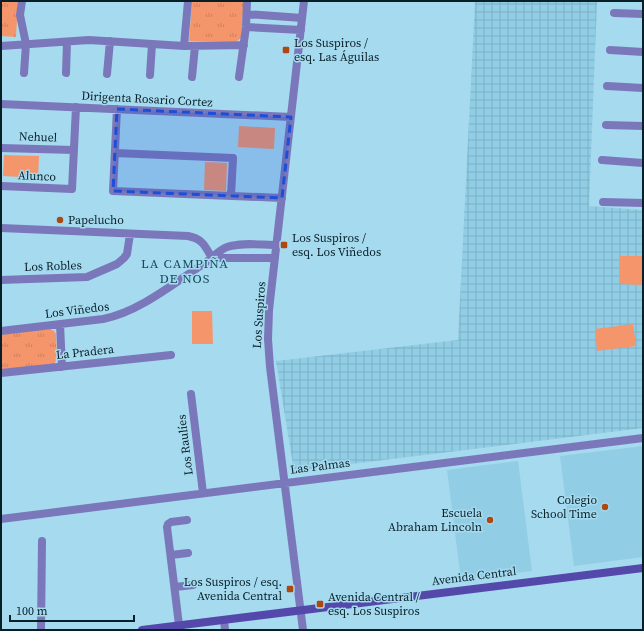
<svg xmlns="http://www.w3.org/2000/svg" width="644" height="631" viewBox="0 0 644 631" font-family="'Source Serif 4',serif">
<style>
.built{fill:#91cee6}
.industrial{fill:url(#industrial-grid)}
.grass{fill:#f4956c}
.park{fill:url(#park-tufts)}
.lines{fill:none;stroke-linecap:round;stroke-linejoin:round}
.street{stroke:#7a78ba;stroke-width:8}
.secondary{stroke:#5449ab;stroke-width:8}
.marked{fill:#1d4ed8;fill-opacity:0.2;stroke:#1d4ed8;stroke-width:3;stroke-dasharray:8 5;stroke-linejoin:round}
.poi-dot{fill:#ac4912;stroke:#a5daef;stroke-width:1.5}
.labels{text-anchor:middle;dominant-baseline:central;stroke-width:3;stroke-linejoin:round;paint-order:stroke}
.poi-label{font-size:12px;fill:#091f27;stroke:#a5daef;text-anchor:start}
.street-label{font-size:12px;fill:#091f27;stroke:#a5daef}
.neighbourhood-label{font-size:13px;letter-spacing:1px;fill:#174c5e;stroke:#a5daef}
</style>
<defs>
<pattern id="industrial-grid" width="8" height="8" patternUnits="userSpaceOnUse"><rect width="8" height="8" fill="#91cee6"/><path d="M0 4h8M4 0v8" fill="none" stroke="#7cb0c5"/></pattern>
<pattern id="park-tufts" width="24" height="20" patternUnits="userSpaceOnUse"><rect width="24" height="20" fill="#f4956c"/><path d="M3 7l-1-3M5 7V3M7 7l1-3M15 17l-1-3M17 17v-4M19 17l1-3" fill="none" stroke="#d0805e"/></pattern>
</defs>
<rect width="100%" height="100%" fill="#a5daef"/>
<!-- built -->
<path class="built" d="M643,446V557L574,566L560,456Z
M518,461L532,571L461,580L447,470Z"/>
<!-- industrial -->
<path class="industrial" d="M475,1H597L589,206L643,210V428L294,471L276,361L458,340Z"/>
<!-- grass -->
<path class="grass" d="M239,126L275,128L274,149L238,147Z
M4,155L39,156L38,178L3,176Z
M205,162L227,163L226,191L204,190Z
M619,256H643V285L619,284Z
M192,311H212L213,344H192Z
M633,324L636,346L597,351L595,329Z"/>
<!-- park -->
<path class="park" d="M1,1H18L16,37L1,36Z
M192,1H244L241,38L237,41H189Z
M50,329L54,331L56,334L57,358L54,365L1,370V334Z"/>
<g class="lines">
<!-- street -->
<path class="street" d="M22,1L20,15L26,44L24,73
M614,13L643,14
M247,14L302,18
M246,27L301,30
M1,46L89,40L184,46L244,45
M184,46L188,1
M610,50L643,52
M66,73L67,42
M107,74L110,41
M150,75L152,44
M192,77L195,46
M239,77L246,27L247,1
M607,86L643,88
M1,104L291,117
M117,109L113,191L282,198
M606,125L643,126
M1,148L74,150
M115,153L233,158L231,196
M602,160L643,163
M1,186L72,189L76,107
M603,202L643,203
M1,228L188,236C203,239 205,246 212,258
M212,258H275
M1,280L87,277L117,264L124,258L127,254L130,234
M60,324L62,367
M1,331L103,319C139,312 174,283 205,263C212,258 219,250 227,247C242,242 261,245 277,245
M1,373L171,355
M191,394L203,493
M1,519L643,438
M171,555L188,553
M175,587L193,585
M224,620L225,630
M179,625L167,527L168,524L171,522L187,520
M41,630L42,541
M303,630L270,367L268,339L269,310L304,1"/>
<!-- secondary -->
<path class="secondary" d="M142,630L643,568"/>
</g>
<!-- marked area -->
<path class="marked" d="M117,109L291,117L282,198L113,191Z"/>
<!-- markers -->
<g class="poi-dot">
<rect x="282" y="46" width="8" height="8" rx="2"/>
<circle cx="60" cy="220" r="4"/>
<rect x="280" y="241" width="8" height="8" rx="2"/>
<circle cx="605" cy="507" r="4"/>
<circle cx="490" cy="520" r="4"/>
<rect x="286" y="585" width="8" height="8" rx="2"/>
<rect x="316" y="600" width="8" height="8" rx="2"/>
</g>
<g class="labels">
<!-- poi labels -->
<g class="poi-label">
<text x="294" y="43">Los Suspiros /<tspan x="294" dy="14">esq. Las Águilas</tspan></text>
<text x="68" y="220">Papelucho</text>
<text x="292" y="238">Los Suspiros /<tspan x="292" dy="14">esq. Los Viñedos</tspan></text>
<text x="597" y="500" text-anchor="end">Colegio<tspan x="597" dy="14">School Time</tspan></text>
<text x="482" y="513" text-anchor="end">Escuela<tspan x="482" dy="14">Abraham Lincoln</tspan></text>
<text x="282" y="582" text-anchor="end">Los Suspiros / esq.<tspan x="282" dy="14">Avenida Central</tspan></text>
<text x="328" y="597">Avenida Central /<tspan x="328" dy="14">esq. Los Suspiros</tspan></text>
</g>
<!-- street labels -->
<g class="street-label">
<text transform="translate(147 99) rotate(3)">Dirigenta Rosario Cortez</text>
<text transform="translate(38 137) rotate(2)">Nehuel</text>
<text transform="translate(37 176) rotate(2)">Alunco</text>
<text transform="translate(53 266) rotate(-2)">Los Robles</text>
<text transform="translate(77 310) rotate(-7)">Los Viñedos</text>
<text transform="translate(259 315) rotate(-86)">Los Suspiros</text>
<text transform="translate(85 352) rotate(-6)">La Pradera</text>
<text transform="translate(185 445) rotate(-97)">Los Raulíes</text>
<text transform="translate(320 466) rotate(-7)">Las Palmas</text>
<text transform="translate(474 576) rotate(-7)">Avenida Central</text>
</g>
<!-- neighbourhood labels -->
<g class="neighbourhood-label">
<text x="185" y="263">LA CAMPIÑA<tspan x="185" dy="15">DE NOS</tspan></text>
</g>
</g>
<!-- border -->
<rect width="644" height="631" fill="none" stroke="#091f27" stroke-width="4"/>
<!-- scale -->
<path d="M10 615v6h124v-6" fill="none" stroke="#091f27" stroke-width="2"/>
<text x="16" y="615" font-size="12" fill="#091f27" stroke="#a5daef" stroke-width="3" paint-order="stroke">100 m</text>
</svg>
